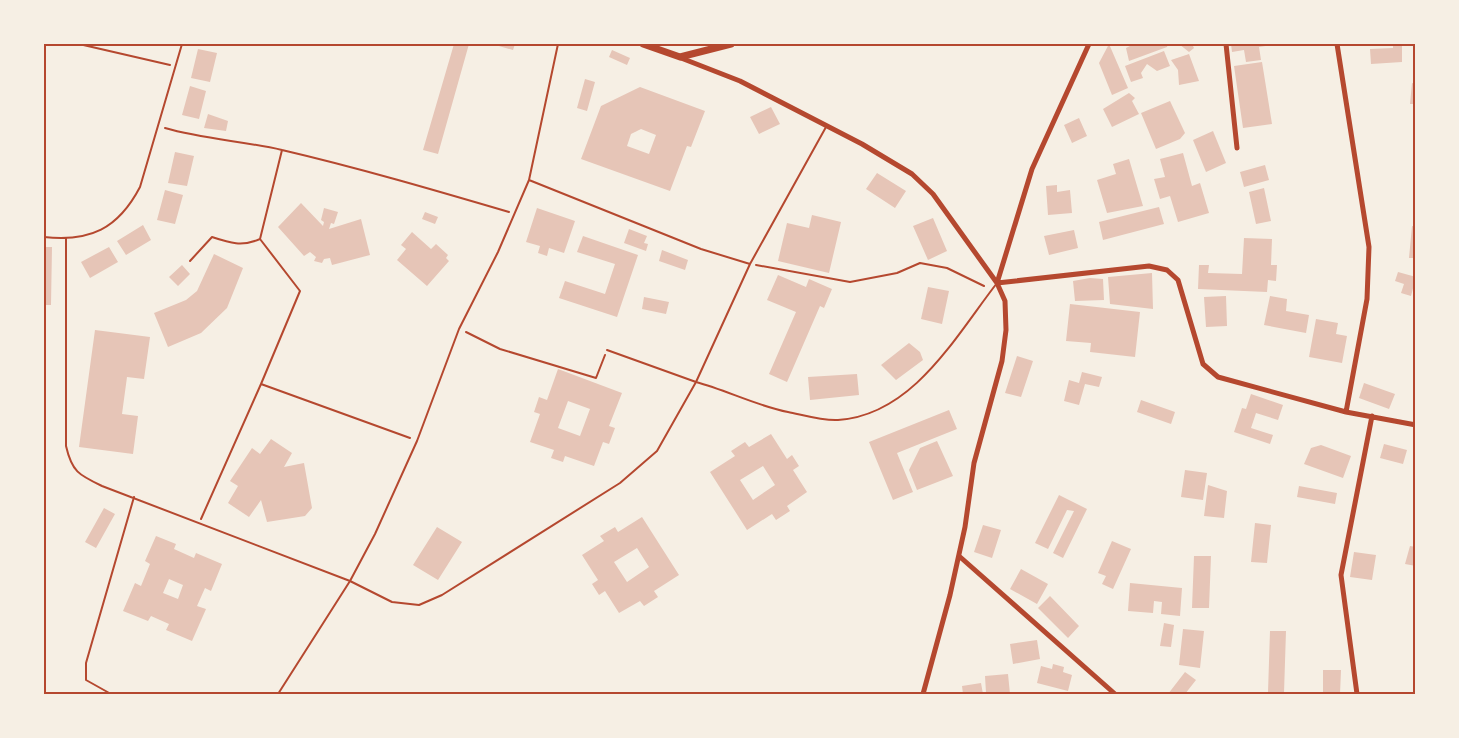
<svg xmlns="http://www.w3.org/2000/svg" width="1459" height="738" viewBox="0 0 1459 738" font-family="'Zilla Slab',serif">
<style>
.building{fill:#e6c5b7;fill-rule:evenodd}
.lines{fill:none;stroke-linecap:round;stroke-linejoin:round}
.path{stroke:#b5482f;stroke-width:2}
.service{stroke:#b5482f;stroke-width:2}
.minor{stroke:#b5482f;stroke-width:5}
.tertiary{stroke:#b5482f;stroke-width:7}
.neatline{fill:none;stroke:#b5482f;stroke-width:2}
</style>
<rect width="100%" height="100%" fill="#f6efe4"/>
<!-- building -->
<path class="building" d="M454,44H469L438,154L423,150Z
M492,44H515L513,50Z
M1109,44L1128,88L1112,95L1099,63Z
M1134,44H1168L1167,47L1129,61L1126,48Z
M1179,44H1192L1194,48L1189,52Z
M1231,44H1272V45L1259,47L1261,60L1246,62L1244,50L1232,52Z
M1393,44H1402V62L1371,64L1370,49L1393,48Z
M198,49L217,53L210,82L191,78Z
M612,50L630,58L627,65L609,57Z
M1164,51L1170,66L1157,71L1147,64L1141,73L1143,78L1131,82L1125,66Z
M1189,54L1199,81L1179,85L1178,70L1171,60Z
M1262,62L1272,124L1243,128L1234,66Z
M585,79L595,82L587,111L577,108Z
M1412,83L1416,84V104H1410Z
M190,86L206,91L199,119L182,115Z
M640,87L705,111L691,147L687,146L670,191L581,159L601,106ZM641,129L656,135L649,154L627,146L631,134Z
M1129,93L1135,98L1132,101L1139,114L1112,127L1103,109Z
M1170,101L1185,133L1180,139L1156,149L1141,113Z
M771,107L780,124L759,134L750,117Z
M208,114L228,121L226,131L204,128Z
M1079,118L1087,136L1072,143L1064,125Z
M1213,131L1226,163L1206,172L1193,140Z
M175,152L194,156L187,186L168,183Z
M1183,153L1192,186L1200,183L1209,213L1178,222L1170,196L1160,199L1154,179L1165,177L1160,159Z
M1129,159L1143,206L1107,213L1097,180L1116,174L1113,164Z
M1265,165L1269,180L1244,187L1240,172Z
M877,173L906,191L895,208L866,189Z
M1057,185V192L1070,190L1072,213L1048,215L1046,186Z
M1264,188L1271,221L1256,224L1249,192Z
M165,190L183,195L175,224L157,220Z
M301,203L323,226L324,222L321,220L324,208L338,212L334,224L331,223L329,229L361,219L370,255L332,265L330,258L324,259L322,263L314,261L316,257L310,252L304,256L278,227Z
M1159,207L1164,224L1103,240L1099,222Z
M537,208L575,221L564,253L549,248L547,256L538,253L540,246L526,242Z
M425,212L438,217L435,224L422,219Z
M812,215L841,222L829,273L778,261L787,223L809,228Z
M933,218L947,251L928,260L913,226Z
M143,225L151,240L126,255L117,241Z
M1412,226L1416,227V258H1409Z
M629,229L647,236L644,243L648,244L646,251L624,243Z
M1074,230L1078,248L1049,255L1044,236Z
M412,232L431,249L436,244L448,255L446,258L449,261L427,286L397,260L406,249L401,245Z
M583,236L638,255L617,317L559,298L565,281L605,294L615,264L577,252Z
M1244,238L1272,239L1271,265H1277L1276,281L1268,280L1267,292L1198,289L1199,265H1209L1208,273L1242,274Z
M44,247H52L51,305H44Z
M109,247L118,262L90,278L81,262Z
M662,250L688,260L685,270L659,261Z
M214,254L243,268L227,308L201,333L168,347L154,313L186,300L197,291Z
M182,265L190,274L178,286L169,277Z
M1398,272L1416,277L1411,296L1401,293L1404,284L1395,281Z
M1152,273L1153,309L1110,304L1108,277Z
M778,275L806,287L809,279L832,289L824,308L820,306L787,382L769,374L796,312L767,300Z
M1090,278L1103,279L1104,300L1075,301L1073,281Z
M928,287L949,291L942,324L921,319Z
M1226,296L1227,326L1206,327L1204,297Z
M1270,296L1287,299L1286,311L1309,315L1306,333L1264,325Z
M644,297L669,302L666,314L642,309Z
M1070,304L1140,312L1135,357L1090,352L1091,343L1066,341Z
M1316,319L1338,323L1336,334L1347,336L1342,363L1309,357Z
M95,330L150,337L144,379L127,377L122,414L138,416L133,454L79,447Z
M909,343L920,352L923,360L896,380L881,365Z
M1017,356L1033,361L1021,397L1005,393Z
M558,369L622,393L609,426L615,428L609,444L603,442L594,466L565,456L563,462L551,458L554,450L530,442L540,414L534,412L539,397L547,400ZM568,401L590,409L580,436L558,428Z
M1082,372L1102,377L1099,387L1085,384L1079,405L1064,401L1069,380L1079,383Z
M857,374L859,395L810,400L808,377Z
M1364,383L1395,394L1389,409L1359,398Z
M1251,394L1283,405L1278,420L1256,413L1251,428L1273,435L1270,444L1234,432L1242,408L1246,409Z
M1141,400L1175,412L1171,424L1137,412Z
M949,410L957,429L897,453L913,492L893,500L869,442Z
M771,434L787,459L792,455L799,466L793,470L807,492L787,506L790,511L776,520L772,514L747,530L710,472L735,456L731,451L745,442L749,447ZM763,466L775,485L753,500L740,480Z
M271,439L292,453L284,467L304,463L312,508L305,516L267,522L261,500L249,517L228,503L238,486L230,481L252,448L260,454Z
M937,441L953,476L917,490L909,470L920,448Z
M1384,444L1407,450L1403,464L1380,458Z
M1321,445L1351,456L1343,478L1304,464L1311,448Z
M1185,470L1207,473L1203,500L1181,497Z
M1208,485L1227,491L1224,518L1204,516Z
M1299,486L1337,493L1335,504L1297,497Z
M1059,495L1087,509L1063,558L1053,553L1074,511L1067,510L1048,549L1035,543Z
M104,508L115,514L96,548L85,542Z
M642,517L679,575L654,591L658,597L644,606L640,601L619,613L605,591L599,595L592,584L598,580L582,555L604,541L600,536L615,527L618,532ZM637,548L649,567L627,582L614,562Z
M1255,523L1271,525L1267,563L1251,562Z
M983,525L1001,530L992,558L974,552Z
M437,527L462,542L438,580L413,565Z
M156,536L176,544L174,549L194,558L196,553L222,564L211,591L205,588L197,606L206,609L192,641L166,630L169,624L151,616L148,621L123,611L135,583L141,586L150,564L145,561ZM169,579L183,585L178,599L163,593Z
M1112,541L1131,549L1113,589L1102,584L1106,576L1098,573Z
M1410,546L1416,547V566L1405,564Z
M1354,552L1376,555L1372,580L1350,577Z
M1194,556H1211L1209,608H1192Z
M1021,569L1048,584L1037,604L1010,589Z
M1130,583L1182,588L1180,616L1161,614L1162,602L1154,601L1153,613L1128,611Z
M1050,596L1079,626L1068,638L1038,608Z
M1164,623L1174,625L1171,647L1160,646Z
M1183,629L1204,631L1200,668L1179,665Z
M1270,631H1286L1284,693L1268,692Z
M1037,640L1040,659L1013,664L1010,644Z
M1053,664L1064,667L1063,672L1072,675L1068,691L1037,683L1041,666L1052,669Z
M1323,670H1341L1340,694H1323Z
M1185,672L1196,680L1185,694H1168Z
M1008,674L1010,694L986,693L985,676Z
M981,683L983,694H963L962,686Z"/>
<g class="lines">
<!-- path -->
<path class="path" d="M79,44L170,65
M165,128C203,139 243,141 282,150C359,168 434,190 509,212
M282,150L260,239L300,291L261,384L410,438
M190,261L212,237C230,243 242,247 260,239
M756,265L850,282L897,273L920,263L947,268L984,286
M466,332L500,349L596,378L605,355
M201,519L261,384"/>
<!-- service -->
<path class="service" d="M529,180L701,249L750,264L696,382C726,390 757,406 788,412C803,415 823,421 838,420C913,415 955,337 997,283
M44,237C90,242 118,229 140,187L182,44
M66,239V446C72,472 79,475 102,486L350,581L392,602L419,605L442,595L620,483L657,451L696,382L607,350
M750,264L826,127
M111,694L86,680V663L134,497
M278,694L350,581L375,534L417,441L459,329L498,252L529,180L558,44"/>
<!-- minor -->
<path class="minor" d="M1226,44L1237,148
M1337,44L1369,247L1367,299L1346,412
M681,58L740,81L862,144L912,174L933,194L997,283L1005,301L1006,330L1002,361L974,463L965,527L950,595L923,694
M997,283L1149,266L1167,270L1178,280L1203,364L1218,377L1346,412L1416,425
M997,283L1032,169L1089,44
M959,556L1115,694
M1357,694L1341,575L1372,416"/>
<!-- tertiary -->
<path class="tertiary" d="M643,44L680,57L731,44"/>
</g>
<!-- border -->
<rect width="1459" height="738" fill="none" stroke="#f6efe4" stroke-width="90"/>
<rect x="45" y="45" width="1369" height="648" class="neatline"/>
</svg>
